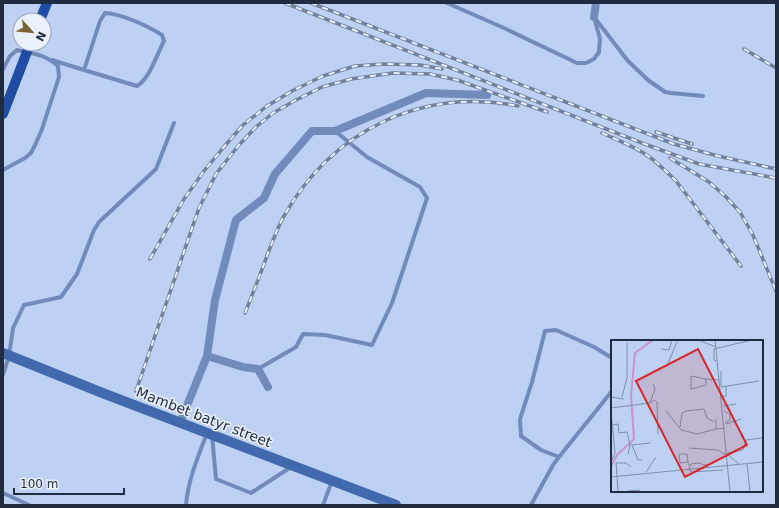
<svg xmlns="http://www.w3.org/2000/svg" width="779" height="508" viewBox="0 0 779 508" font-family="'DejaVu Sans',sans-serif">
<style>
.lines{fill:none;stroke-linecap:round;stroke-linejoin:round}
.lane{stroke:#718bbb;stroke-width:4}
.street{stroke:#718bbb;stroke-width:8}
.secondary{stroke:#4268ae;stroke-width:10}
.primary{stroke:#204ca3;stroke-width:10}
.rail-casing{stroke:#71829f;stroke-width:3.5}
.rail{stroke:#eaf1fd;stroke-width:2;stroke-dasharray:6;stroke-linecap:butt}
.primary-bridge{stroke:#204ca3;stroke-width:10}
.labels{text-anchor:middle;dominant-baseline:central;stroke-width:3;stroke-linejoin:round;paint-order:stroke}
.street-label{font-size:14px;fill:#1e2b41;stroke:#eaf1fd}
.inset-river{fill:none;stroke:#cc91d5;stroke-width:2}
.inset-road{fill:none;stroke:#7d8fac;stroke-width:1}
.view{fill:#d62828;fill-opacity:0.15;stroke:#d62828;stroke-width:2}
.inset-edge{fill:none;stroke:#1e2b41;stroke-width:2}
</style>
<rect width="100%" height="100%" fill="#bdd1f4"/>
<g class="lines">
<!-- lane -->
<path class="lane" d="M447,3L504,28L577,63H586L594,59L599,52L600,39L594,17L628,61L648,80L665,92L671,93L703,96
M52,60L84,70L137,86C150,78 157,54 164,41L162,35C148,26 122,14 105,13L100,21L84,70
M3,69L10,56L17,50C34,54 45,54 58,66L59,77L42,129L36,143L31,153L25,158L3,170
M612,358L594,347L556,330L545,331L532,382L520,419L521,436L541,450L559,457L567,447L612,391
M258,369L296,347L303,334L325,335L372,345L392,303L427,198L420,187L367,157L335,131
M3,375L9,356L13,328L24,305L61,297L77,274L94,230L99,222L156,169L174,123
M212,435L216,479L251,493L291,467
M3,493L29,505
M186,505C188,480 198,457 207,433
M323,505L332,481
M531,505L553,465L559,457"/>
<!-- street -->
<path class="street" d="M594,17L596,3
M207,356L215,300L236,220L264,198L275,174L312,131H335L426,93L487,95
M180,423L207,356L243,367L258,369L268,387"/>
<!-- secondary -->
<path class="secondary" d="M3,353L105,394L396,505"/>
<!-- primary -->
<path class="primary" d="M40,20L47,3"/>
<!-- rail casing -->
<g class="rail-casing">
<path id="rail" d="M285,3L642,143L699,164L776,178
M311,3L674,144L718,156L776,169
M744,49L776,68
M656,132L692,144
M602,133C617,140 634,146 648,156C658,163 667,172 676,181L741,266
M670,158L709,182L725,196L740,212L753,235L776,291
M150,259L184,199L204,171L223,148L243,125L267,106L292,91L323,76L355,66L384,64L420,65L442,69
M245,313C253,293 261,273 268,253C273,241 277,228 284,216C332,131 421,87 518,106
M136,391L199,208L216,174L238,146L256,127L273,113L296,100L322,87L351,79L393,73L430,74L457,80L547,112"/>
</g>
<!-- rail -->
<use href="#rail" class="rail"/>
<!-- primary-bridge -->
<path class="primary-bridge" d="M3,114L30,44"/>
</g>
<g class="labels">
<!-- street labels -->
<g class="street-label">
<text transform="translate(204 417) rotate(21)">Mambet batyr street</text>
</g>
</g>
<!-- overview -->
<g transform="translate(611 340)">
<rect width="152" height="152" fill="#bdd1f4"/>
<path class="inset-river" d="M0,126L6,115L23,99L20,55L24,13L42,0"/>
<path class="inset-road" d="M87,0L105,7M104,0L119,152M50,9L58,10L61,0M106,21L103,20V9L141,0M57,23L67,0M80,36L95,39V45L80,49ZM95,39L108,40M42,44L44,49L39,63L43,60L46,62L47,94M110,46V31M110,47L148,41M0,57L13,59M11,57L16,38V3M111,57L115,56V47M112,66L125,64M0,68L39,63M0,71L4,113L0,122M55,71L70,90L86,94L105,89M113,71L119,75V80L114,83M105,79V89L114,88M115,84L130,79M1,85L7,84L8,93L16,92L19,105L17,114M69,87L71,73L75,71L93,69L96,78L103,82M20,105L39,103M21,105L27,120H31M78,108L107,110L113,114L132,110L135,100L151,98M117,115L128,124M5,122L6,136M77,122L69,123L68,114H76L77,122L78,126M5,123H15L20,127M136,124L139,152M98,126L87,123L80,124L78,128L80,132L112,130M35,132L45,117M0,137L152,122M6,137L7,152M17,151L29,150"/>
<path class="view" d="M87,9L136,105L74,137L25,41Z"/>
<rect width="152" height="152" class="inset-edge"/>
</g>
<!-- border -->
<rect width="779" height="508" fill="none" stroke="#1e2b41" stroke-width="8"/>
<!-- north arrow -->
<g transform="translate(32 32) rotate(117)"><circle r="19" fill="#eaf1fd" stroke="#98a2b2"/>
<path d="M0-3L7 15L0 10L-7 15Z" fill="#7c6334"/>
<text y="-6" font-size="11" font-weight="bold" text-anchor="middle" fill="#1e2b41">N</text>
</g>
<!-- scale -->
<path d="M14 488v6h110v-6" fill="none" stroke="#1e2b41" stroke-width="2"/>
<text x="20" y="488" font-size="12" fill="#1e2b41" stroke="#eaf1fd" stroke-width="3" paint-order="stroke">100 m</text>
</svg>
